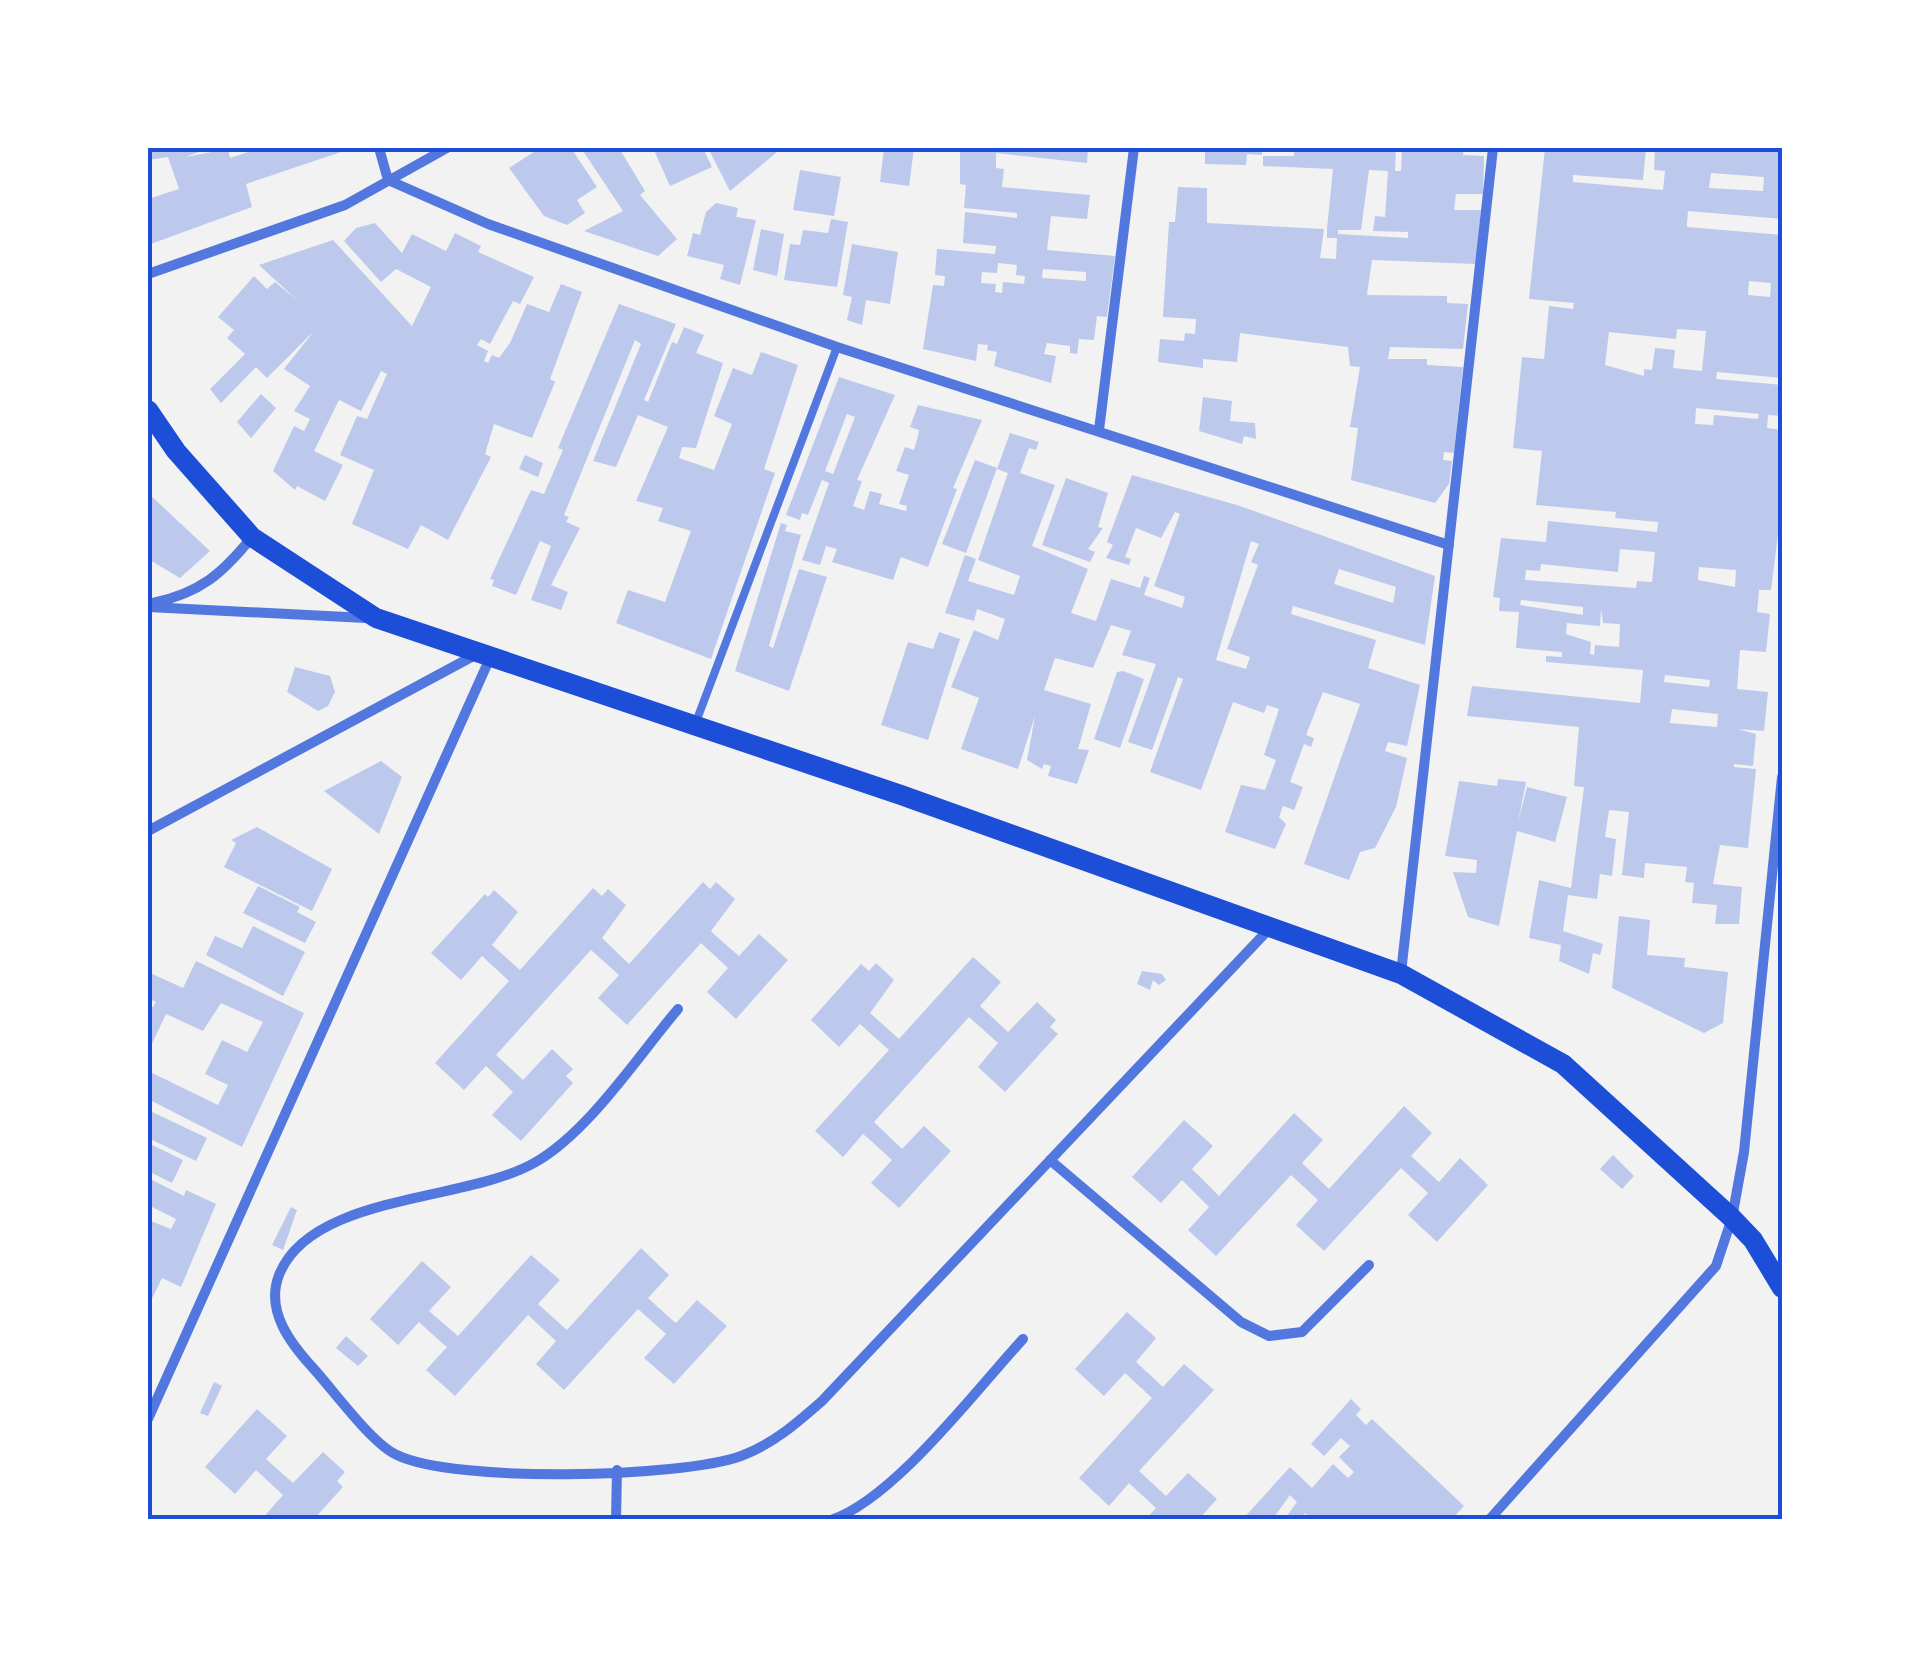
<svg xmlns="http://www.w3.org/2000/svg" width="1930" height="1667" viewBox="0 0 1930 1667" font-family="'Roboto Condensed',sans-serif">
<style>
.building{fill:#bdc9ec;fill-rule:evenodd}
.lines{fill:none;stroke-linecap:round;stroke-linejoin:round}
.service{stroke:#5277de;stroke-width:8}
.minor{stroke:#5277de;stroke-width:10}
.secondary{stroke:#1d4ed8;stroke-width:20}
.neatline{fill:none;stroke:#1d4ed8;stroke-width:4}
</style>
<rect width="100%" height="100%" fill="#f2f2f2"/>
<!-- building -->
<path class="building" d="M148,148H210L185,157L228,149L230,158L261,148H353L246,184L252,207L148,245V199L179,189L168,157L148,160Z
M540,148H571L597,187L577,200L585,213L567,225L544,216L509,168Z
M581,148H619L645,191L640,195L677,239L658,256L584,231L623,211Z
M653,148H703L712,167L670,186Z
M708,148H782L730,191Z
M884,148H914L909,186L880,182Z
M960,148H1088L1087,163L996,153V168L1004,169L1002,187L1090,195L1087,219L1051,216L1047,250L1115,256L1107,317L1097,316L1094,340L1079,339L1077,354L1070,353V346L1047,343L1044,354L1056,356L1051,383L994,366L997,352L987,350L988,345L978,344L976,361L923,349L933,285L944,286L945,276L935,275L937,249L995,254L996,246L963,243L965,212L1017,218V213L964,208L966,185L960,184ZM998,263L1017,265L1016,275L1025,276L1024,284L1003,282L1002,293L995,292L996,284L981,283L982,272L997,273ZM1043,269L1086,272V281L1042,278Z
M1205,148H1262V155L1247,154L1246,165L1205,164Z
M1294,148H1396L1395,171H1401L1402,148H1464L1463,155L1484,156L1483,194H1456L1454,210H1481L1476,264L1372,260L1368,287L1367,295L1447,296V303L1468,304L1463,349L1390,347L1388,359H1427V365L1463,367L1454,453L1444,452L1443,460L1452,461L1449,484L1435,503L1351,480L1358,428L1350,427L1360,367L1350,366L1348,347L1240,333L1237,362L1203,359V368L1158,362L1160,339L1184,341L1185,333L1195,334L1196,319L1163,317L1169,222H1175L1178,187L1207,188V223L1324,229L1320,258L1336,259L1337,238H1327V229L1333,169L1263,166V156H1294ZM1369,170L1388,171L1385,217L1375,216L1373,231L1408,232V238L1338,234V230H1361Z
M1545,148H1646L1643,180L1573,175V182L1663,190L1665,171L1654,170L1655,148H1782V219L1688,211L1687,223V227L1782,235V378L1717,372L1716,379L1782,385V416L1768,415L1767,428L1782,430V502L1771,590H1759L1757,612L1770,614L1766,652L1740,650L1737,689L1768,692L1764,731L1738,729L1756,734L1753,766L1734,764V767L1756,769L1748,848L1720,845L1713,884L1742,887L1739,924H1715L1717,905L1692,903L1694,883L1685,882L1687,867L1645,863L1644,878L1622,875L1629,812L1609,810L1605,837L1616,839L1612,876L1600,874L1597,899L1568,895L1563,931L1603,944L1600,955L1593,953L1589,974L1559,961L1561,945L1529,938L1539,880L1571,888L1584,787L1574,786L1579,727L1467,716L1472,686L1640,703L1643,670L1546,662V656L1562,657V652L1516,648L1519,612L1499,611L1500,598L1493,597L1501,538L1546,542L1548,521L1657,532L1658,522L1615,518L1616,512L1536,505L1542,451L1513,448L1522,357L1544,359L1549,306L1573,309L1574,303L1529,299ZM1711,173L1764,177L1763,191L1709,188ZM1749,281L1771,283L1770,297L1748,295ZM1677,329L1706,331L1702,371L1673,368L1675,350L1655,348L1652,370L1644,369V376L1605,365L1609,332L1676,339ZM1696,408L1759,414L1758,419L1714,415L1713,425L1695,424ZM1620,549L1655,552L1652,582L1637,581L1636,588L1525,580L1526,570L1540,571L1541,564L1618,572ZM1699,567L1736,570L1735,587L1698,580ZM1521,600L1583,607V615L1520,605ZM1601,609L1603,623L1620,624L1619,647L1595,645L1594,655L1590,654L1591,642L1566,634L1567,623L1600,626ZM1665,675L1710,680L1709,687L1664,682ZM1672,709L1718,714L1717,727L1670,723Z
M800,170L841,177L834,216L793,210Z
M716,203L738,208L736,217L756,220L740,285L720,279L724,265L687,256L693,233L700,235L706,212Z
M831,219L848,222L837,287L784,280L790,244L800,245L803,230L828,233Z
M375,223L402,253L412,234L446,251L455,233L481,246L478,252L534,277L520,304L513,301L490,344L481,339L477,345L488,351L484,361L488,363L492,355L499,358L510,343L527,304L549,312L561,284L582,292L550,379L555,382L532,438L494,424L485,454L491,457L448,540L421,525L408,549L352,524L374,470L340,455L357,416L367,419L387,374L381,371L361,411L339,400L314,451L343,465L325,501L297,486L295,490L273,471L294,426L304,431L310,419L294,411L310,386L284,369L314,331L267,378L256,367L221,403L210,389L245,354L227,338L234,330L218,317L254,276L267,289L275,282L298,301L259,265L333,240L412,326L431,287L396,269L381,282L344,241L356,228Z
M761,229L784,234L777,276L753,270Z
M852,244L898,252L890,304L866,300L862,325L847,320L852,297L843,295Z
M619,304L676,324L644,400L648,402L672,342L677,344L684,327L704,335L696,353L723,363L696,448L682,447L679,458L714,470L732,424L714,416L733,368L752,375L761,352L798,365L764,469L775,473L711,659L616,623L628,590L665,602L691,531L658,521L663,508L636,501L668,427L638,415L616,467L593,461L641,344L635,340L564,515L569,517L566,522L580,528L551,585L568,592L561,610L531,600L551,546L540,541L516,595L492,586L494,580L490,579L531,490L544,494L563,450L558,448Z
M839,377L895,395L857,480L862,481L853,506L864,510L870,491L882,494L879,504L906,511L907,506L899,504L909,475L896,471L905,447L914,450L918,436L919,430L910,427L918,405L982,420L953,488L957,489L928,567L901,557L893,580L832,562L837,549L826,546L820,565L802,560L829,483L822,480L808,515L802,513L800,520L786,515ZM847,414L855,417L833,474L825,471Z
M261,394L276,408L251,438L237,422Z
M1203,397L1232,401L1230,421L1255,423L1256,439L1244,436L1242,444L1199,431Z
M1010,433L1039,442L1036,450L1029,448L1020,473L1055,485L1032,546L1088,569L1071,613L1096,621L1111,579L1140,588L1144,576L1150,578L1144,595L1182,608L1185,597L1154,586L1180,514L1175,512L1161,538L1136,528L1125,557L1131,559L1129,565L1106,558L1113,545L1107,542L1132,475L1240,506L1435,576L1425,645L1293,606L1291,614L1376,640L1368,668L1420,685L1407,746L1388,742L1385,751L1407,758L1396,807L1375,848L1360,852L1349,880L1304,864L1360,704L1323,692L1306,735L1314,738L1311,747L1304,744L1290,782L1303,787L1294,810L1283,806L1279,817L1286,824L1275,849L1225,832L1241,785L1265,790L1276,760L1264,755L1279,709L1267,705L1264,713L1233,702L1201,790L1150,772L1183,679L1178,677L1152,750L1128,742L1156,664L1122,655L1131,631L1111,625L1093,668L1055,658L1044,690L1091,704L1078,749L1089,750L1077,784L1048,776L1051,766L1044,764L1042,769L1027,760L1035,716L1018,769L961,749L979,698L951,687L974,630L998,640L1005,619L977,609L974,621L945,613L965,555L976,559L968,581L1014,595L1020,576L978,560L1008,473L997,469ZM1251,541L1259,544L1251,562L1258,565L1227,649L1250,657L1246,669L1216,660ZM1339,569L1396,587L1393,603L1334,584Z
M525,455L543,463L538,477L519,469Z
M975,460L997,468L966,553L942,544Z
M1066,478L1108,493L1098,527L1103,528L1088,549L1095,552L1090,562L1042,545Z
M148,493L210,551L180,578L148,559L152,552L148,549Z
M781,523L787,525L785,531L801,535L769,646L773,648L799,569L827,577L789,691L735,671Z
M939,632L960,639L928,740L881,725L908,642L933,649Z
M295,667L330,676L335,692L328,706L318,711L287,692Z
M1123,671L1144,679L1120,748L1094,739L1117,672Z
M381,761L402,777L379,834L324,791Z
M1498,779L1526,782L1518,822L1527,787L1567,797L1555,842L1517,831L1499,926L1468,917L1453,872L1476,873L1477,860L1445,856L1459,781L1497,786Z
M257,827L332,869L312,911L224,867L236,843L231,840Z
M703,882L710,889L716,882L735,899L711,931L716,936L739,956L759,934L788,960L736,1019L707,992L728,968L701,943L627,1025L598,998L619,975L591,950L496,1055L523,1080L552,1049L573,1069L566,1076L573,1083L521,1141L492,1115L513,1092L486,1066L464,1090L435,1063L509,981L482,956L461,980L431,953L485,894L488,897L494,890L518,912L492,945L520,970L593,888L602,896L608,889L626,905L602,938L629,964Z
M258,886L300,907L297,912L316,922L305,943L243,913Z
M1619,916L1650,920L1647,955L1685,958L1684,967L1728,972L1723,1023L1704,1033L1612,988Z
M253,926L305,952L283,996L206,955L215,936L242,948Z
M973,957L1001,982L980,1006L1008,1032L1037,1002L1056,1020L1050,1027L1058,1034L1005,1092L978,1067L998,1043L969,1017L874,1122L902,1149L924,1126L951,1151L899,1208L871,1183L892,1160L869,1139L863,1134L843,1157L815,1131L889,1050L860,1024L839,1047L811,1020L861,964L869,971L876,963L894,980L870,1013L899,1039Z
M196,961L304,1013L242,1147L148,1099V1071L218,1105L228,1085L205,1074L222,1040L247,1052L263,1022L221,1003L203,1031L166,1014L148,1052V1005L153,1007L156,1002L148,998V972L183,988Z
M1142,971L1162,974L1166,980L1159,985L1153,980L1150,990L1137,984Z
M1404,1106L1432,1133L1411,1156L1439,1182L1460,1158L1488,1185L1437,1242L1408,1215L1428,1193L1401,1168L1324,1251L1296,1225L1318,1200L1291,1175L1216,1256L1188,1230L1209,1207L1182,1180L1161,1203L1132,1177L1184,1120L1213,1146L1192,1169L1219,1196L1294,1113L1323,1140L1302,1163L1329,1189Z
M150,1111L207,1138L196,1161L148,1138Z
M148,1143L183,1160L172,1183L148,1171Z
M1613,1155L1634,1176L1622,1189L1600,1169Z
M148,1178L184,1196L186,1190L216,1204L181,1287L162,1278L151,1301L148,1300V1220L171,1229L176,1219L148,1205Z
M291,1207L297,1210L283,1250L272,1245Z
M641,1248L669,1275L648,1298L671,1319L676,1323L697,1300L727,1326L674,1384L644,1358L666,1334L638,1309L564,1390L536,1364L556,1341L528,1315L455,1396L426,1370L447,1347L442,1343L419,1322L398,1345L370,1319L422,1261L451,1287L429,1311L458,1336L531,1255L560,1280L538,1304L567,1330Z
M1127,1312L1156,1338L1136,1362L1163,1387L1184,1364L1214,1390L1139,1471L1166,1496L1188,1473L1217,1499L1198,1520H1145L1156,1508L1129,1483L1109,1506L1079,1478L1152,1398L1125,1373L1104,1396L1075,1369Z
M346,1336L368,1356L358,1366L336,1348Z
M214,1382L222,1386L208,1416L200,1413Z
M1351,1399L1361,1409L1356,1415L1366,1425L1372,1419L1464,1506L1451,1520H1404L1399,1515L1395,1520H1313L1305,1513L1302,1520H1284L1297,1502L1290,1495L1272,1520H1242L1290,1467L1312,1488L1333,1464L1348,1478L1354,1472L1339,1457L1350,1446L1341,1438L1324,1456L1311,1444Z
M257,1409L287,1436L266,1459L293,1483L323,1452L345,1472L337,1481L343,1487L313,1520H261L283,1495L256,1470L235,1494L205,1467Z"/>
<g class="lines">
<!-- service -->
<path class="service" d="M696,722L837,347"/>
<!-- minor -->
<path class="minor" d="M379,148L388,180L488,224L837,347L1449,545
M148,274L345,205L447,148
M1099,430L1134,148
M153,603C200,593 222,574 252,537
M148,607L366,618
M148,831L477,654
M1401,973L1493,148
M678,1009C638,1056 588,1133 534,1163C465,1202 311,1194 279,1275C265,1311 291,1344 313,1368C334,1391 372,1444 397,1455C454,1483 680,1478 741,1456C773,1444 797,1423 822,1401L1270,928
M1050,1160L1241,1322L1269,1336L1302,1332L1369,1265
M148,1419L490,658
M616,1520L617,1470
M831,1520C894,1499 976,1390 1023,1339
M1489,1520L1716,1266L1732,1218L1744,1152L1782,777"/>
<!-- secondary -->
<path class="secondary" d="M148,410L176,451L252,537L376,618L901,795L1401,974L1563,1064L1732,1218L1753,1240L1782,1288"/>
</g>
<!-- border -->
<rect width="1930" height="1667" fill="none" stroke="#ffffff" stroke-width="300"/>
<rect x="150" y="150" width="1630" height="1367" class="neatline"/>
</svg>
